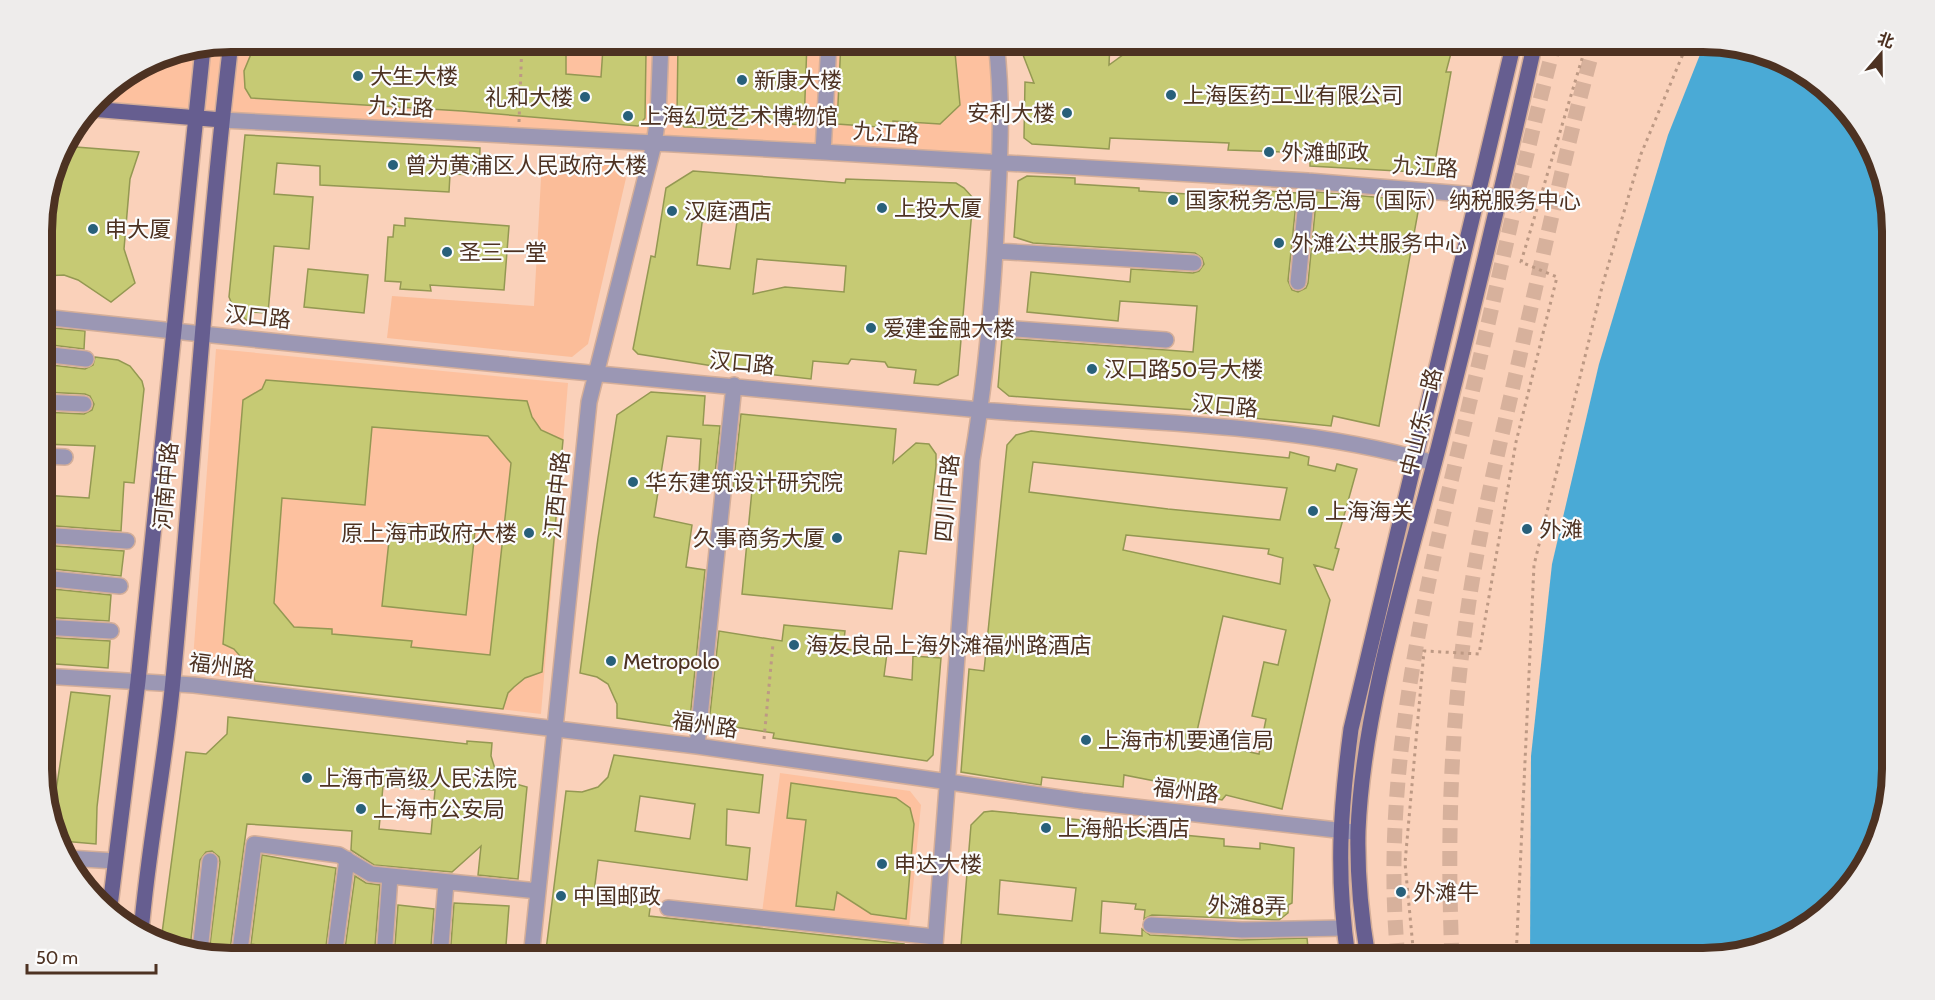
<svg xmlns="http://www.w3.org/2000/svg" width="1935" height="1000" viewBox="0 0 1935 1000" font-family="Cabin,'Noto Sans SC',sans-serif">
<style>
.built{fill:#fdc19f}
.green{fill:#fbbd99}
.water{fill:#4aaad6}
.building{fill:#c6ca74;stroke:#949852;stroke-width:1.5;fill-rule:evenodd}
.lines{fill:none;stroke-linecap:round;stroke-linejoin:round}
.major-tunnel{stroke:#d7b19c;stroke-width:15;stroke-dasharray:15 8;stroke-linecap:butt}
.minor-casing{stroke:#d4ae99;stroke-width:18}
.major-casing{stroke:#d4ae99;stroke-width:18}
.path{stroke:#bd9984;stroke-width:3;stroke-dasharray:3 4.5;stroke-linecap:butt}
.minor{stroke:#9b97b4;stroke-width:15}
.major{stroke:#665e90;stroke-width:15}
.poi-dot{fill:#28607a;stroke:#fcfcfc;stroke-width:2}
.labels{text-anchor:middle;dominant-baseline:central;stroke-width:4.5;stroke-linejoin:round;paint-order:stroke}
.poi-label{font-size:22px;fill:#4d3222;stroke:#fcfcfc;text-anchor:start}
.street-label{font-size:22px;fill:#4d3222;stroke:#fcfcfc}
.rim{fill:none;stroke:#4d3222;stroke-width:8}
</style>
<rect width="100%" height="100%" fill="#fad1ba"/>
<!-- built -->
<path class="built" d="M232,42H996L1000,163L90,110L106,89L159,56Z
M216,349L568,383L541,714L192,673Z
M780,773L910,791L921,805L909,929L762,913Z"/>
<!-- green -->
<path class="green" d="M542,160L610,164L626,178L588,344L572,357L387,338L392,296L534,306Z"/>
<!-- water -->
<path class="water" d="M1705,42L1788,62L1861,126L1891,207L1893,769L1873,853L1808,926L1716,958H1530L1531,756L1552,564L1599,364L1668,135Z"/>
<!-- building -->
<path class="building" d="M256,42H312V45L402,51L403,42H516V47L566,51V74L601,77L603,48L635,50L646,52L645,118L638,126L462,111L251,98L245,88L244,71Z
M678,42H807L804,125L738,121L737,129L684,127L677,117Z
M841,42H954L960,105L940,124L893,121V128L837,124Z
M1018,42H1110L1109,65L1138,44L1232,49V42H1454L1446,72H1451L1433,173L1310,166V153L1228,150L1229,143L1110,138L1109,149L1032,144L1024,138L1025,82L1034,83Z
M245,135L480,148L479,175L450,174L449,192L320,185V166L277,163L274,194L313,197L309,249L274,246L268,313L251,312L250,323L234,309L229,297Z
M63,146L139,152L130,179L124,249L135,283L111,302L78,280L64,275L43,276L42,219Z
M693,171L845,183L846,179L956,183L964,188L973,198L958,375L938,385L914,383L916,370L888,367L885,362L851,359L848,364L813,361L811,379L757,373L638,354L633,349L651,256L655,257L666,188ZM715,213L738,215L730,269L697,265L702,223ZM757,259L846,266L844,292L785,287L753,294Z
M1027,176L1075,178V184L1139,188V191L1204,195V193L1265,198V191L1297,193L1288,281L1292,290L1298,292L1306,288L1308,283L1317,192L1420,201L1379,426L1333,416L1331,426L1195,412V410L1009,396L998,387L1002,338L1193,352L1197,306L1120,301L1118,321L1027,312L1031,272L1130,282L1131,269L1193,273L1199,271L1204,264L1202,258L1195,253L1033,243L1014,237L1018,181Z
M405,218L509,226L504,290L430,285L431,291L400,289L401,282L385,281L388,237H393L394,225L405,226Z
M308,269L368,275L364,313L304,307Z
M43,327L85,331L84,349L43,344Z
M95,357L118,360L130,366L142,381L144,389L134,483L124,482L121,531L43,525V495L89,498L95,446L43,444V412L84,414L92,410L94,404L90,396L85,394L43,392V364L85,369L93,365Z
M266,380L527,401L532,417L541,430L563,440L542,672L525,678L514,687L508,693L503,709L255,681L252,670L234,649L223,644L243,400L262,389ZM372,427L488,436L511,463L490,655L411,647L412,641L332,634V629L294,627L274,603L282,498L365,505Z
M651,392L705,396L703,425L720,426L715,474L699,472L701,439L667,436L654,517L692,525L686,567L705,570L689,729L617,718V704L608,684L597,677L580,673L598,538L617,415Z
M741,414L896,429L893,463L916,443L929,444L936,454V466L926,554L899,551L892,609L742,594L752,490L733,488Z
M1031,431L1289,458L1290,452L1309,457L1308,465L1335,471L1337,464L1357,469L1335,548L1339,549L1333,570L1314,565L1330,600L1282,809L1226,795L1222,800L1198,795L1201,790L1124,775L1123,787L1042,777L1041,785L961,772L969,669L984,671L1007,445L1016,435ZM1033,462L1287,488L1280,520L1168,509L1029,492ZM1126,535L1269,549L1268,554L1283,558L1280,584L1123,550ZM1223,616L1286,630L1278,665L1264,662L1252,716L1266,719L1259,754L1195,740Z
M391,522L475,531L466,615L382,606Z
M43,545L124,551L121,576L43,568Z
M43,588L111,595L109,621L43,617Z
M784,625L845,631L843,649L887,653L884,676L912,680L913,656L941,658L933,755L927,761L773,738L774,733L709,723L719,631L782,641Z
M43,637L110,641L108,668L43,663Z
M71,692L110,696L97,807L96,844L62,841L47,804H54Z
M228,717L467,744V741L492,743L491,756L496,772L505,781L527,787L518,879L478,875L481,846L452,872L374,865L351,850L352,831L247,824L229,957L209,953L220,862L219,857L212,851L206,852L200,860L190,948L161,941L186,752L206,754L227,734ZM383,786L435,790L431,834L379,829Z
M614,755L763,775L759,813L727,809L726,845L750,848L747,880L598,860L594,892L651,901L649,916L904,944L902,958H545L566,791L582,792L598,787L608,777ZM640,796L695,804L690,839L635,831Z
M791,783L896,798L910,808L914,824L906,919L871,914L837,892L834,910L796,906L806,820L787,818Z
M992,811L1142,826V831L1224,839V846L1260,849V843L1294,848L1292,903L1288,905V913L1279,920L1152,915L1144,919L1145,910L1135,909L1136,904L1102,901L1100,933L1142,936V929L1150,935L1241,940L1307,938L1309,958H960L971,825L984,812ZM1000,880L1076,888L1072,921L998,914Z
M262,855L336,868L325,954L251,944Z
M355,876L366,883L380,885L374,958L344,956Z
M454,903L509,906L505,958H450Z
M398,905L434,909L430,958H394Z"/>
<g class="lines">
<!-- major-tunnel -->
<path class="major-tunnel" d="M1398,958C1379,765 1430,571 1474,384C1501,270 1525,155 1555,42
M1452,958C1447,845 1450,733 1466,622C1479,525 1504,429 1525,333C1548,236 1568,138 1595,42"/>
<!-- minor casing -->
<g class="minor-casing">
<path id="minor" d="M640,42L661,44
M222,120L823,152L1308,181L1499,197
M823,152L829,42
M995,251L1194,263
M1298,282L1308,181
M43,317C355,351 668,381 981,410C1132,423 1288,421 1434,463
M989,327L1166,340
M43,354L86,359
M43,402L84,404
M43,456L65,457
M43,535L127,541
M43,578L120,586
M43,627L111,631
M43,676L194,685L697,746L1082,801L1354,832
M43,700L47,677
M697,746L734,385
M68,858L115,861
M668,908L935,937
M1151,925L1242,930L1343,928
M200,951L210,861
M239,958L254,844L339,855L371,874L538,891
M334,958L347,859
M384,958L390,876
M440,958L446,882
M531,958L589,402L654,144L658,117L661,42
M934,958L972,460C986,379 993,297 997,215C1000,157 1003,100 996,42"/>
</g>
<!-- major casing -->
<g class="major-casing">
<path id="major" d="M91,109L222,120
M110,906L138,681L203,48
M141,933C148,848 165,765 173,680C193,467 206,254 231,42
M1348,958C1336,874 1340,812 1351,729L1514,42
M1368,958C1361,916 1357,873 1358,831C1363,707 1408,566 1439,445C1473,311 1505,177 1535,42"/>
</g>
<!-- path -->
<path class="path" d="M398,46V42
M519,122L522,42
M764,739L773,644
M1414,958L1405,863L1424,651L1479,654L1516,442L1557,277L1521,262L1587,42
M1516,958L1534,565L1603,283L1641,154L1688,42"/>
<!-- minor -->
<use href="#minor" class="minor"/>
<!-- major -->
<use href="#major" class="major"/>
</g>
<!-- markers -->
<g class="poi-dot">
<circle cx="358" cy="76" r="6"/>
<circle cx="742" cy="80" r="6"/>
<circle cx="1171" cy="95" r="6"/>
<circle cx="585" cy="97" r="6"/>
<circle cx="1067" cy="113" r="6"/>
<circle cx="628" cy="116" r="6"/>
<circle cx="1269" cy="152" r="6"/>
<circle cx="393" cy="165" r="6"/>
<circle cx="1173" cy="200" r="6"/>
<circle cx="882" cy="208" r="6"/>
<circle cx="672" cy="211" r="6"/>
<circle cx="93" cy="229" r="6"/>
<circle cx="1279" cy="243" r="6"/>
<circle cx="447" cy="252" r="6"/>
<circle cx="871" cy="328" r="6"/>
<circle cx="1092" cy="369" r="6"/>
<circle cx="633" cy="482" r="6"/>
<circle cx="1313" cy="511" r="6"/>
<circle cx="1527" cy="529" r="6"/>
<circle cx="529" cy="533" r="6"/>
<circle cx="837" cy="538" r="6"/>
<circle cx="794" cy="645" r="6"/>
<circle cx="611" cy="661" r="6"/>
<circle cx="1086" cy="740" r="6"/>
<circle cx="307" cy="778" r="6"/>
<circle cx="361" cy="809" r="6"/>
<circle cx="1046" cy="828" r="6"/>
<circle cx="882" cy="864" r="6"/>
<circle cx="1401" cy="892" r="6"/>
<circle cx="561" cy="896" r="6"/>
</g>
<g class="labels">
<!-- poi labels -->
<g class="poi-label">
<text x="370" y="76">大生大楼</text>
<text x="754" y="80">新康大楼</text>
<text x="1183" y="95">上海医药工业有限公司</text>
<text x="573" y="97" text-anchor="end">礼和大楼</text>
<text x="1055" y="113" text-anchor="end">安利大楼</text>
<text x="640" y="116">上海幻觉艺术博物馆</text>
<text x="1281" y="152">外滩邮政</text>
<text x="405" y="165">曾为黄浦区人民政府大楼</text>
<text x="1185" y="200">国家税务总局上海（国际）纳税服务中心</text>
<text x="894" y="208">上投大厦</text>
<text x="684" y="211">汉庭酒店</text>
<text x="105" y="229">申大厦</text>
<text x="1291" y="243">外滩公共服务中心</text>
<text x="459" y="252">圣三一堂</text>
<text x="883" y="328">爱建金融大楼</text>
<text x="1104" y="369">汉口路50号大楼</text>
<text x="645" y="482">华东建筑设计研究院</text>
<text x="1325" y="511">上海海关</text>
<text x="1539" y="529">外滩</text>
<text x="517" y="533" text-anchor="end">原上海市政府大楼</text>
<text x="825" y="538" text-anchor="end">久事商务大厦</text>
<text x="806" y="645">海友良品上海外滩福州路酒店</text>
<text x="623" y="661">Metropolo</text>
<text x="1098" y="740">上海市机要通信局</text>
<text x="319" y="778">上海市高级人民法院</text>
<text x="373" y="809">上海市公安局</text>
<text x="1058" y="828">上海船长酒店</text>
<text x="894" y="864">申达大楼</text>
<text x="1413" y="892">外滩牛</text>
<text x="573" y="896">中国邮政</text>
</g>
<!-- street labels -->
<g class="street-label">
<text transform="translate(401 107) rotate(3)">九江路</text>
<text transform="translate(886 133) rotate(4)">九江路</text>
<text transform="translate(1425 167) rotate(4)">九江路</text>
<text transform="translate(258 317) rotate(6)">汉口路</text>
<text transform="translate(742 363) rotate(5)">汉口路</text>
<text transform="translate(1225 406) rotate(5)">汉口路</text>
<text transform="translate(1421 422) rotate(-76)">中山东一路</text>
<text transform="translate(166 486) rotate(-85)">河南中路</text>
<text transform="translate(557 495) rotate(-84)">江西中路</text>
<text transform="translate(947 498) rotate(-85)">四川中路</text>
<text transform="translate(222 666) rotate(7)">福州路</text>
<text transform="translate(705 725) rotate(8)">福州路</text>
<text transform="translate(1186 791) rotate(7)">福州路</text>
<text transform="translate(1247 906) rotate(1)">外滩8弄</text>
</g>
</g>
<!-- crop -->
<path d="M0 0H1935V1000H0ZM231 52H1703A179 179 0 0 1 1882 231V769A179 179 0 0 1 1703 948H231A179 179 0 0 1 52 769V231A179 179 0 0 1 231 52Z" fill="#eeeceb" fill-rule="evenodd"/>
<path class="rim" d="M231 52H1703A179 179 0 0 1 1882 231V769A179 179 0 0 1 1703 948H231A179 179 0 0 1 52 769V231A179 179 0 0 1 231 52Z"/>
<!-- north arrow -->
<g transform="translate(1881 54) rotate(20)" stroke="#fcfcfc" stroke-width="4.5" paint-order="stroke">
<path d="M0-4.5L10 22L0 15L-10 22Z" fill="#4d3222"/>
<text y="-9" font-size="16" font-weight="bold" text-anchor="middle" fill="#4d3222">北</text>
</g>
<!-- scale -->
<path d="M27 964v9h129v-9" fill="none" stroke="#4d3222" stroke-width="3"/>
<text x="36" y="964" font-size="18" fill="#4d3222" stroke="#fcfcfc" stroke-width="4.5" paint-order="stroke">50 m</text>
</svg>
